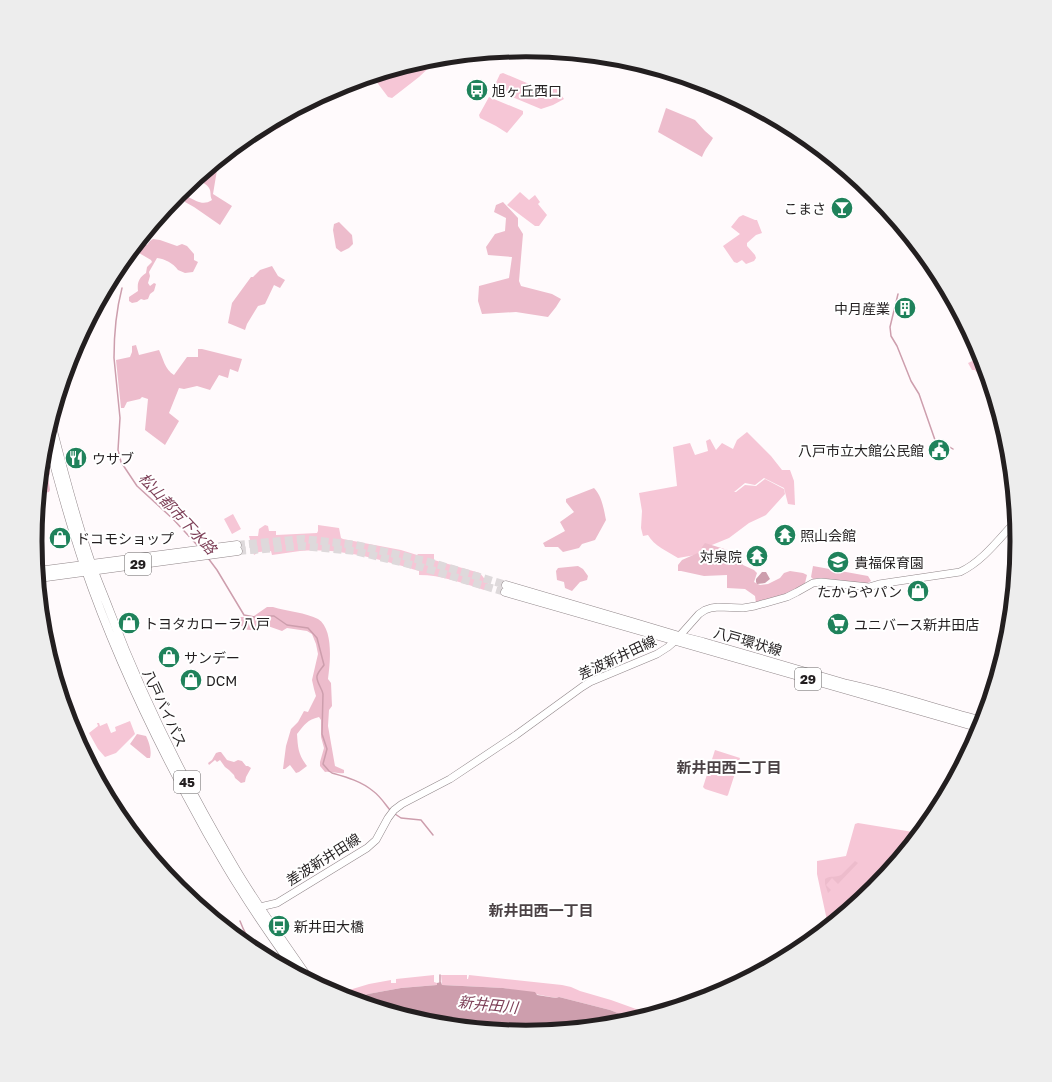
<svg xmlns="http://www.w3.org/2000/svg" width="1052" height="1082" viewBox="0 0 1052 1082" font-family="'Golos Text','Noto Sans JP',sans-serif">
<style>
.green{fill:#f6c6d6}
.forest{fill:#edbccc}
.water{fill:#cd9ead}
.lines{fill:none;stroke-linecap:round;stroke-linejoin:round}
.stream{stroke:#cd9ead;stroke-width:1.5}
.primary-tunnel{stroke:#ded9db;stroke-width:8;stroke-dasharray:8 4;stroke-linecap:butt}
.secondary-casing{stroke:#908689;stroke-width:8}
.primary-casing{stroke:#908689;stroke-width:9}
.trunk-casing{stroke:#908689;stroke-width:9}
.secondary{stroke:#fff;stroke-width:7}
.primary{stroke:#fff;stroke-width:8}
.trunk{stroke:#fff;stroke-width:8}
.labels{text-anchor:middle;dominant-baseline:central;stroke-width:4;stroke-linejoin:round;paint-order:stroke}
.shield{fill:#fff;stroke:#656263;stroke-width:1}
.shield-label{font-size:13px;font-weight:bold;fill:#231f20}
.poi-label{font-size:14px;fill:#231f20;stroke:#fff;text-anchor:start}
.street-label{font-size:14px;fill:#231f20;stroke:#fff}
.water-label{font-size:15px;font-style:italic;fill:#7e4058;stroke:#fff}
.neighbourhood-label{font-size:15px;font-weight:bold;fill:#4b4245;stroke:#fff}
.rim{fill:none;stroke:#231f20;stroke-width:5}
</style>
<rect width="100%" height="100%" fill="#fffafc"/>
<!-- green -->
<path class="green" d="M430,59H434L436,61L419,77L392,98L388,97L376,81L377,79L385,73Z
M503,73L541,89H557L564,99L553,105L541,109L493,89L500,74Z
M489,97L523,111V114L507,133L496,126L480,118L479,115Z
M520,192L529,200L535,195L540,202L538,204L547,215L539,226H535L507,205Z
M743,215L755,220H757L762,233L756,235L747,243V246L755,255L756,258L754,261L746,264L742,260L737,263L734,262L723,246L740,234L731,227L739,217Z
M981,357L991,392L975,370H972L968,363Z
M747,432L771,456L782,470H790L794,481L795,505L788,504L784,488L764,478L755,485L745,483L734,492H736L745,485L756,486L765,479L784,489L785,494L766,515L749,523L729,538L707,547L701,554L678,558C667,551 654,546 648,535L643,536L641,528L642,511L639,493L677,486L673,447L690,443L695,455L708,451L706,441L710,439L716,450L722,443L733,449L737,440Z
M233,514L241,529L232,534L224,519Z
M265,525L268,526L269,531H276V535L317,533L318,531V525L339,528L341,538L343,539L401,550L417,555L418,554H434V560L480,573L490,586L484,590C463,583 441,575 419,575V571C383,560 337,547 300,551C290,552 282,554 272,555L271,551L259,552L254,555L249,536H258L259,529Z
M130,721L135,734L116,753L105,757L98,749L89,733L98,726L97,723H99L100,726L107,723L111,733L116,731L115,727Z
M715,750L740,758L728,795L727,796L705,789L703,787Z
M858,823L919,833L873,888L828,925L817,874V861L846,856L855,824Z
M434,975V982L437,983V985L401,988L368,994L352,999L336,994L369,984L391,980V983H396V979Z
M441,975H467V979H468L469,975L562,985L571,987L580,991L611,1000L650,1014L633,1019L610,1010L559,997L556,998L503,988L442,985Z"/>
<!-- forest -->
<path class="forest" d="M666,108L695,120L705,131L713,138C709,145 705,149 702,157L658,132Z
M278,119L281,127L273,131L269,129L259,130Z
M226,155L217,170L213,194L232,206L220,225L194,207L185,202V200L188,197C197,201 203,206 212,200C210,196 211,194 210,190C208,184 201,182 197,179Z
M503,202L518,218V226L523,234L519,281L521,286L552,294L561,299L556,307L548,317L516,312L482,314L478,301L479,286L509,278L512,257L488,255L486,247L495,234L505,231L506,218L494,212L496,205Z
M339,222L352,235L353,244L349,248L341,252L336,248L333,230L334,224Z
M153,239L160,240L177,246L182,244L187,246L194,254V260L198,262L193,272L185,273L178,270C173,263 165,259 157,258L149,272L150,276L148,283L150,286L154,283L156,284L154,291L150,294L148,299L144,300L141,299L137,302L132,303L129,301V297L138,291C137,282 139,278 146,273L147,267L152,262L151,260L139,253L136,249L138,244L140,241H142L143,244L147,245L150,241Z
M272,266L278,276L285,280L280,288L274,285L265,304L258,306L247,324L245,330L228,323L232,303L251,277H253L260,270Z
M136,345L139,355L159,350C163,358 165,370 174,375L187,357H198V349H202L242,359L238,372L230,369L228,378L219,375L210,390L197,386L184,389L179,388L169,413L179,421L165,445L145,430L148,399L142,397L140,399L127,402L124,408H121L116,360L130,357L132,352V346Z
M44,448L49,465L50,474L48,477L50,490L49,492L40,494L41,485L44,484L42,472Z
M594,488C602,496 604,510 606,520L595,540L582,544L579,548L563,552L558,547H545L543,543L565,531L560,522L574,512L566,502V499Z
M705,543L731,551L743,565L754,570L757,573L754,582L760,585L768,584L780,578L784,573L790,571L803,573L807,575L805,583L795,591L756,603L755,596L745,589L727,588V575L704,576L681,571H678V565L682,560L700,552L702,547Z
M578,566L583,569L588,576L587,580L580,582L572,591L565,588L564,582L557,580L556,571L558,568Z
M813,566L868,576L871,581L866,584L821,578L813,579L811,577Z
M267,607H273C286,611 307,613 318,619C334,629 330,664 328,679L331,683L332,706L329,710L328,726L335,766L344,770V773C338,774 332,771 325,772L320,766V762L324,748L321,737V720L319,717C307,720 305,724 297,734C298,748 298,754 307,766L299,772L296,773L290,765L285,769H283L286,746L291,729L298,722L304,711L308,712L316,696L314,689L312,680L318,654L316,644L312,634L307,631L287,628L282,631L265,625H260C257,626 254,630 251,630C245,631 239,624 237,620L239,617H247L254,616Z
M137,734L146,736C149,742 152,751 150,758H147L130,744Z
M219,752H221L227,760L234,762L238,760L242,761L246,766H248L251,768L246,777L245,782L241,783L235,778L234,775L229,770L225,767L220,760L217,762L215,760L209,765L208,763L212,760L216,753Z
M855,861L858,863L838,884L832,878L826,885L831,890L828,893L825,884V879C831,875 836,878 841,875Z"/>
<!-- water -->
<path class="water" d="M762,572H766L770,579L765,583L757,584L756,582V579Z
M441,982L442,985L503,988L535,992L537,995L556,998L559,997L610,1010L633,1019L622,1023L526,1032L430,1023L352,999L368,994L401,988L437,985V983Z"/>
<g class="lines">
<!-- stream -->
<path class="stream" d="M135,248L136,246
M122,288C116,311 114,334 114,358L120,418L118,450L121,462L137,486L173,519L198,546
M898,294L890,327L891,336L897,346L911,381L919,394L935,440C940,445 947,445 953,449
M208,558L217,570L244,615L260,618L269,616H274L287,625L308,628L317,638L324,665C322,668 318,672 317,676C316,682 322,688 323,694L322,734L327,749L323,764L329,771L332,773C346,777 361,781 373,791C380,796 385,804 390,810
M395,814L401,818L421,820L433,835
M240,921C244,932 250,942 257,951
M440,975V983"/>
<!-- primary-tunnel -->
<path class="primary-tunnel" d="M237,545L303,539L356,545L429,562L506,585
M238,551L303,546L355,551L421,567L505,592"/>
<!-- secondary casing -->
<g class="secondary-casing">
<path id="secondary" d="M260,907L277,903L367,848L376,840L388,818L394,810L402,804L450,779L516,735L582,687L590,682L657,654L668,647L675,641L699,614L705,610L711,608L718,607L743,608L755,606L787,597L797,592L813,583L821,582L869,587L879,584L960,572C982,562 999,539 1015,522"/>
</g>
<!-- primary casing -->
<g class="primary-casing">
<path id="primary" d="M38,571L237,545
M39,578L238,551
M506,585L632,622L679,636L703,642L847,684C893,694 937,709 982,721
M505,592L980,728"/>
</g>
<!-- trunk casing -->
<g class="trunk-casing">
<path id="trunk" d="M51,423C63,470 75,517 91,563C97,580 104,596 110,612C143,699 185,783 232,863C255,903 283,941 309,979
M47,437C58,480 70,523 84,565C116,658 159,747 207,833C218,852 229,872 241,890C258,918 278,945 297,973"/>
</g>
<!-- secondary -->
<use href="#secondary" class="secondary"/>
<!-- primary -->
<use href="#primary" class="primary"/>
<!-- trunk -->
<use href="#trunk" class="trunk"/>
</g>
<!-- icons -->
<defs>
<g id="bus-disc" transform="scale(1.15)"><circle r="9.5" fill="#1f825b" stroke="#fff"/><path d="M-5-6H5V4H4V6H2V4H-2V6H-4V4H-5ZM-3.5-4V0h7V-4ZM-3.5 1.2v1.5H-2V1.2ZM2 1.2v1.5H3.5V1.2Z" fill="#fff"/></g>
<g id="bar-disc" transform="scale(1.15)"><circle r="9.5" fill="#1f825b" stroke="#fff"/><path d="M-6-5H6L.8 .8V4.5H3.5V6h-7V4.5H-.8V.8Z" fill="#fff"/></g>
<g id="building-disc" transform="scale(1.15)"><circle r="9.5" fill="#1f825b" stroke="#fff"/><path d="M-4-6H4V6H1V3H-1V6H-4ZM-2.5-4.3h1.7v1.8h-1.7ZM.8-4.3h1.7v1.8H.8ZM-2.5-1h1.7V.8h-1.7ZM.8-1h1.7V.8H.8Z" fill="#fff"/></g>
<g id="civic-disc" transform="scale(1.15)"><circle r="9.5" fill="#1f825b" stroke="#fff"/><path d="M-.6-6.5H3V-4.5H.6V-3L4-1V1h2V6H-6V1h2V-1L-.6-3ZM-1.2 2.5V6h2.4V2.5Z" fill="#fff"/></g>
<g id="restaurant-disc" transform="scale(1.15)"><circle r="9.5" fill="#1f825b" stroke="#fff"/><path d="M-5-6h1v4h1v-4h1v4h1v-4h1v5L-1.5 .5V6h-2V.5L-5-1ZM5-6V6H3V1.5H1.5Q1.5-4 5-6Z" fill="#fff"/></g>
<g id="temple-disc" transform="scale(1.15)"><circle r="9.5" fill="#1f825b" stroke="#fff"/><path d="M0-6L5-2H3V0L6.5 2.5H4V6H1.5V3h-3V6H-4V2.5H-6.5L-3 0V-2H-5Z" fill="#fff"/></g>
<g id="shop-disc" transform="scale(1.15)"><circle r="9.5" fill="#1f825b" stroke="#fff"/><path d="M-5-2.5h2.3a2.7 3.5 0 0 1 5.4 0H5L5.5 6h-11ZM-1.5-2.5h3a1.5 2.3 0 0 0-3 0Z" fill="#fff"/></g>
<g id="school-disc" transform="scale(1.15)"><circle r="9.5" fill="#1f825b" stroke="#fff"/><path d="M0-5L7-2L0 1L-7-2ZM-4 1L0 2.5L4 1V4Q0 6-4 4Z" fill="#fff"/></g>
<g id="supermarket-disc" transform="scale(1.15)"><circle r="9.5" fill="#1f825b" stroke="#fff"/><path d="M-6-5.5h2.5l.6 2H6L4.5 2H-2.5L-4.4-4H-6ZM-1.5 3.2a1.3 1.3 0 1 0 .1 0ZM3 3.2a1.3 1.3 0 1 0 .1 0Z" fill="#fff"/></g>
</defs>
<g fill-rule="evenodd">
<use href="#bus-disc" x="477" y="90"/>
<use href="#bar-disc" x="842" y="208"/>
<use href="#building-disc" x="905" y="308"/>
<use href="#civic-disc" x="939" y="450"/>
<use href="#restaurant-disc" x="76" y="458"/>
<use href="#temple-disc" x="785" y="535"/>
<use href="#shop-disc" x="60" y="538"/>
<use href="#temple-disc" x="757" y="556"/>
<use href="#school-disc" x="838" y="562"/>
<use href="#shop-disc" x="918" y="591"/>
<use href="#shop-disc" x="129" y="623"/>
<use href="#supermarket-disc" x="838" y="624"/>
<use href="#shop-disc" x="169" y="657"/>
<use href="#shop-disc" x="191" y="680"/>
<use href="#bus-disc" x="279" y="926"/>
</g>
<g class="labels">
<!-- shield labels -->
<g class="shield">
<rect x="125" y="553" width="26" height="22" rx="3"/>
<rect x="795" y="668" width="26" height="22" rx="3"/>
<rect x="174" y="771" width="26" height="22" rx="3"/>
</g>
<g class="shield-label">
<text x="138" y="564">29</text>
<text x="808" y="679">29</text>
<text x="187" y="782">45</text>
</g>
<!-- poi labels -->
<g class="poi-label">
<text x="492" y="90">旭ヶ丘西口</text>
<text x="826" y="208" text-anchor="end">こまさ</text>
<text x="890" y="308" text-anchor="end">中月産業</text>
<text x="924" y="450" text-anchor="end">八戸市立大館公民館</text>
<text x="92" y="458">ウサブ</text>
<text x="800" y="535">照山会館</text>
<text x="76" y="538">ドコモショップ</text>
<text x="742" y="556" text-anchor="end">対泉院</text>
<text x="854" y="562">貴福保育園</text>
<text x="902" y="591" text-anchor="end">たからやパン</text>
<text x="144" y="623">トヨタカローラ八戸</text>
<text x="854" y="624">ユニバース新井田店</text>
<text x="184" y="657">サンデー</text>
<text x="206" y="680">DCM</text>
<text x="294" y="926">新井田大橋</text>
</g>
<!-- street labels -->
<g class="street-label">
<text transform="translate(748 641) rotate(16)">八戸環状線</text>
<text transform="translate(617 657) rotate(-25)">差波新井田線</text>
<text transform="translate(165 708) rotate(65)">八戸バイパス</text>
<text transform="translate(323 859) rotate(-32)">差波新井田線</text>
</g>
<!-- water labels -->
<g class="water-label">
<text transform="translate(178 513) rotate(47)">松山都市下水路</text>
<text transform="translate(488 1004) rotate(6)">新井田川</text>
</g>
<!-- neighbourhood labels -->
<g class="neighbourhood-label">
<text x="729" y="767">新井田西二丁目</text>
<text x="541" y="910">新井田西一丁目</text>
</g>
</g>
<!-- crop -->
<path d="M0 0H1052V1082H0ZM42 541a484 484 0 1 1 968 0a484 484 0 1 1-968 0Z" fill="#ededed" fill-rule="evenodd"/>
<path class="rim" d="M42 541a484 484 0 1 1 968 0a484 484 0 1 1-968 0Z"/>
</svg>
